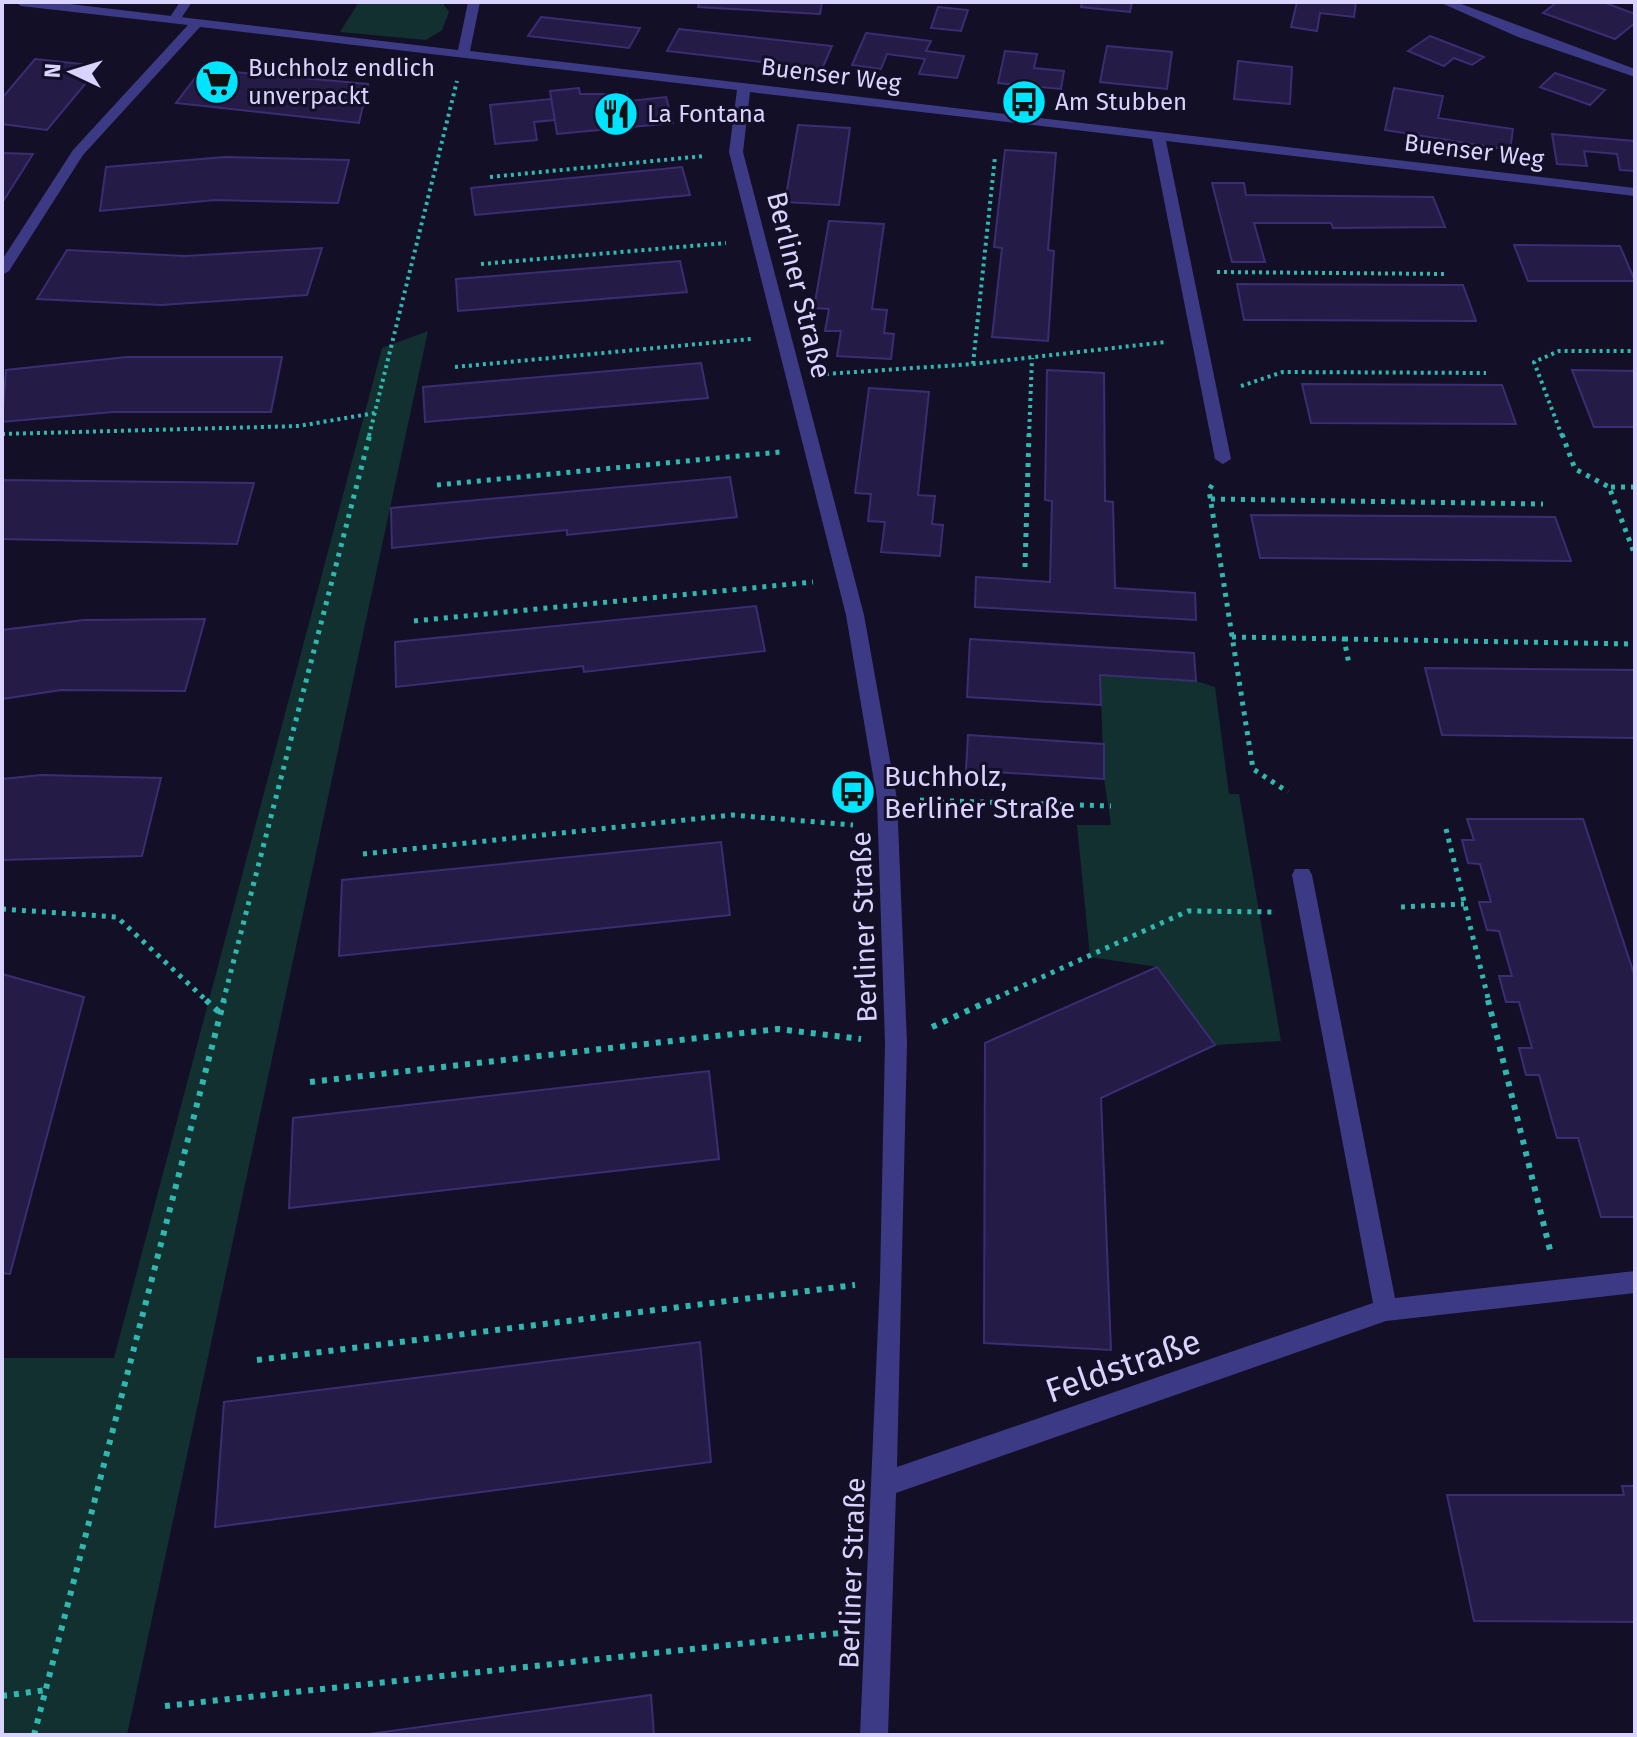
<svg xmlns="http://www.w3.org/2000/svg" width="1637" height="1737" viewBox="0 0 1637 1737" font-family="'Fira Sans',sans-serif">
<style>
.green{fill:#12302f}
.building{fill:#241b47;stroke:#3b2d73;stroke-width:2}
.lines{fill:none;stroke-linecap:round;stroke-linejoin:round}
.path-far2{stroke:#2fb8b0;stroke-width:4;stroke-dasharray:3 4;stroke-linecap:butt}
.path-far1{stroke:#2fb8b0;stroke-width:5;stroke-dasharray:4 6;stroke-linecap:butt}
.path{stroke:#2fb8b0;stroke-width:6;stroke-dasharray:5 7;stroke-linecap:butt}
.service{fill:#3d3a85;fill-rule:evenodd}
.minor{fill:#3d3a85;fill-rule:evenodd}
.labels{text-anchor:middle;dominant-baseline:central;stroke-width:6;stroke-linejoin:round;paint-order:stroke}
.far-poi-label{font-size:24px;fill:#d9d4ff;stroke:#130f26;text-anchor:start}
.far-street-label{font-size:24px;fill:#d9d4ff;stroke:#130f26}
.street-label{font-size:28px;fill:#d9d4ff;stroke:#130f26}
.poi-label{font-size:28px;fill:#d9d4ff;stroke:#130f26;text-anchor:start}
.near-street-label{font-size:34px;fill:#d9d4ff;stroke:#130f26}
</style>
<rect width="100%" height="100%" fill="#130f26"/>
<!-- green -->
<path class="green" d="M359,2H442L449,12L442,30L426,40L340,32Z
M428,331L127,1735H2V1358H114L382,348Z
M1100,675L1196,681L1215,687L1229,794H1239L1281,1041L1215,1045L1157,967L1090,957L1077,825H1111L1104,779Z"/>
<!-- building -->
<path class="building" d="M683,2H822L820,14L698,7L699,3Z
M1082,2H1132L1130,12L1081,7Z
M1297,2H1356L1354,17L1320,13L1317,31L1291,27Z
M1557,2H1603L1635,14V23L1615,39L1543,13Z
M938,7L968,10L961,31L931,28Z
M541,17L640,28L629,48L528,36Z
M679,29L832,46L822,69L667,51Z
M866,33L931,41L926,51L964,56L957,78L919,74L925,59L887,54L881,69L852,65Z
M1430,36L1484,57L1472,65L1454,58L1444,66L1408,51Z
M1107,46L1172,52L1167,89L1100,82Z
M1005,51L1037,54L1034,68L1064,71L1061,89L998,83Z
M35,59L100,66L47,130L2,124V98Z
M1238,61L1292,67L1290,104L1234,99Z
M202,69L368,84L359,123L176,103Z
M1555,73L1605,90L1590,105L1540,87Z
M579,88L580,94H627L629,101L666,97L673,123L557,134L550,91Z
M1394,88L1443,96L1438,118L1513,129L1510,150L1385,130Z
M551,99L555,120L534,122L537,140L495,144L490,105Z
M798,125L850,128L839,205L785,202Z
M1552,134L1635,141V171L1620,170L1617,154L1584,151L1587,166L1557,164Z
M1005,150L1056,153L1048,250L1054,251L1048,341L992,337L1002,248L994,247Z
M2,153L33,154L2,203Z
M225,157L349,160L338,203L215,200L100,211L106,167Z
M682,167L690,195L475,215L471,188Z
M1212,183H1244L1246,195L1433,197L1445,227L1333,228L1331,223H1254L1265,262H1232Z
M829,221L884,224L872,309L887,310L884,333L894,334L891,359L837,356L841,331H825L829,309L814,308Z
M1514,245L1620,246L1635,281H1528Z
M322,248L307,295L161,305L37,299L67,250L185,256Z
M680,261L687,292L458,311L456,279Z
M1237,284L1463,285L1476,321L1244,320Z
M127,357H282L271,412H113L2,422L6,370Z
M701,363L708,398L425,422L423,387Z
M1047,370L1104,373L1105,501L1113,502L1115,588L1195,593L1196,620L975,607L976,577L1050,582L1052,501L1045,500Z
M1572,370L1635,371V427H1594Z
M1302,384L1502,385L1516,424L1311,423Z
M869,388L929,392L918,495L935,496L932,524L943,525L940,556L881,552L885,522L868,521L871,494L855,493Z
M730,477L737,517L567,535V530L392,548L391,508Z
M2,480L254,483L237,544L2,539Z
M1251,515L1555,517L1571,561L1260,558Z
M756,606L765,651L584,672L583,666L396,687L395,642Z
M205,619L185,691L61,690L2,699V630L84,620Z
M970,639L1194,653L1196,681L1100,675L1101,705L967,697Z
M1425,668L1635,670V738L1442,735Z
M968,735L1104,744V779L966,770Z
M41,775L161,778L142,856L2,860V779Z
M1467,819H1583L1635,977V1217H1601L1578,1138H1557L1539,1075H1526L1519,1048H1532L1519,1002H1506L1499,976H1512L1499,931L1487,930L1479,902H1491L1480,864L1468,863L1462,840H1474Z
M721,842L730,915L339,956L342,880Z
M1157,967L1215,1045L1101,1098L1111,1350L984,1343L985,1043Z
M2,974L84,997L10,1274L2,1273Z
M709,1071L719,1159L289,1208L293,1118Z
M700,1342L711,1462L215,1527L224,1402Z
M1622,1486H1635V1622L1474,1621L1447,1495H1624Z
M651,1695L654,1735H362Z"/>
<g class="lines">
<!-- path-far2 -->
<path class="path-far2" d="M490,177L704,156
M481,264L726,243
M1217,272L1448,274
M973,364L995,157
M455,367L751,339
M826,374L973,364L1166,342
M1241,386L1283,372L1486,373
M2,434L299,426L375,413
M369,436L457,81
M1029,436L1032,358
M1562,436L1534,362L1559,351H1635"/>
<!-- path-far1 -->
<path class="path-far1" d="M1562,434L1575,469L1609,487
M437,485L780,452
M1212,485L1209,490L1253,769L1288,792
M1635,487H1609L1635,555
M1211,499L1543,504
M1025,567L1029,434
M414,621L813,582
M1232,637L1344,639L1349,664
M1344,639L1635,644
M920,800L1111,806
M1446,829L1489,1002
M363,854L732,815L853,825
M1401,907L1464,904
M2,909L117,917L208,1002
M223,1002L370,434
M987,1002L1188,911L1273,912"/>
<!-- path -->
<path class="path" d="M206,1000L220,1013
M1488,1000L1551,1254
M932,1027L991,1000
M310,1082L778,1029L861,1039
M257,1360L855,1285
M2,1696L46,1690
M165,1706L840,1633
M34,1735L224,1000"/>
<!-- service -->
<path class="service" d="M180,2H192L178,23H170L168,20Z"/>
<!-- minor -->
<path class="minor" d="M15,2H53L458,50L468,2H480L470,51L1635,188V196L1166,141L1231,459L1223,464L1215,459L1152,139L750,92L743,152L864,615L897,799L907,1043L897,1467L1373,1303L1292,875L1295,869H1309L1312,875L1395,1298L1635,1271V1293L1386,1321L896,1493L888,1735H860L880,1280L885,1043L877,799L846,615L729,152L737,90L200,27L83,155L9,271L2,275V260L73,150L188,25L21,6Z
M1439,2H1456L1635,69V77L1518,37Z"/>
</g>
<!-- icons -->
<defs>
<g id="supermarket-disc" transform="scale(2.3)"><circle r="9.5" fill="#00e5ff" stroke="#130f26"/><path d="M-6-5.5h2.5l.6 2H6L4.5 2H-2.5L-4.4-4H-6ZM-1.5 3.2a1.3 1.3 0 1 0 .1 0ZM3 3.2a1.3 1.3 0 1 0 .1 0Z" fill="#111"/></g>
<g id="bus-disc" transform="scale(2.3)"><circle r="9.5" fill="#00e5ff" stroke="#130f26"/><path d="M-5-6H5V4H4V6H2V4H-2V6H-4V4H-5ZM-3.5-4V0h7V-4ZM-3.5 1.2v1.5H-2V1.2ZM2 1.2v1.5H3.5V1.2Z" fill="#111"/></g>
<g id="restaurant-disc" transform="scale(2.3)"><circle r="9.5" fill="#00e5ff" stroke="#130f26"/><path d="M-5-6h1v4h1v-4h1v4h1v-4h1v5L-1.5 .5V6h-2V.5L-5-1ZM5-6V6H3V1.5H1.5Q1.5-4 5-6Z" fill="#111"/></g>
</defs>
<g fill-rule="evenodd">
<use href="#supermarket-disc" x="217" y="82"/>
<use href="#bus-disc" x="1024" y="102"/>
<use href="#restaurant-disc" x="616" y="114"/>
<use href="#bus-disc" x="853" y="792"/>
</g>
<g class="labels">
<!-- far-poi labels -->
<g class="far-poi-label">
<text x="248" y="68">Buchholz endlich<tspan x="248" dy="28">unverpackt</tspan></text>
<text x="1055" y="102">Am Stubben</text>
<text x="647" y="114">La Fontana</text>
</g>
<!-- far-street labels -->
<g class="far-street-label">
<text transform="translate(831 75) rotate(7)">Buenser Weg</text>
<text transform="translate(1474 151) rotate(7)">Buenser Weg</text>
</g>
<!-- street labels -->
<g class="street-label">
<text transform="translate(799 285) rotate(76)">Berliner Straße</text>
<text transform="translate(864 927) rotate(-92)">Berliner Straße</text>
<text transform="translate(852 1573) rotate(-88)">Berliner Straße</text>
</g>
<!-- poi labels -->
<g class="poi-label">
<text x="884" y="776">Buchholz,<tspan x="884" dy="32">Berliner Straße</tspan></text>
</g>
<!-- near-street labels -->
<g class="near-street-label">
<text transform="translate(1123 1366) rotate(-19)">Feldstraße</text>
</g>
</g>
<!-- border -->
<rect width="1637" height="1737" fill="none" stroke="#d9d4ff" stroke-width="8"/>
<!-- north arrow -->
<g transform="translate(72 72) rotate(274)" stroke="#130f26" stroke-width="6" paint-order="stroke">
<path d="M0-6L14 30L0 20L-14 30Z" fill="#d9d4ff"/>
<text y="-12" font-size="22" font-weight="bold" text-anchor="middle" fill="#d9d4ff">N</text>
</g>
</svg>
